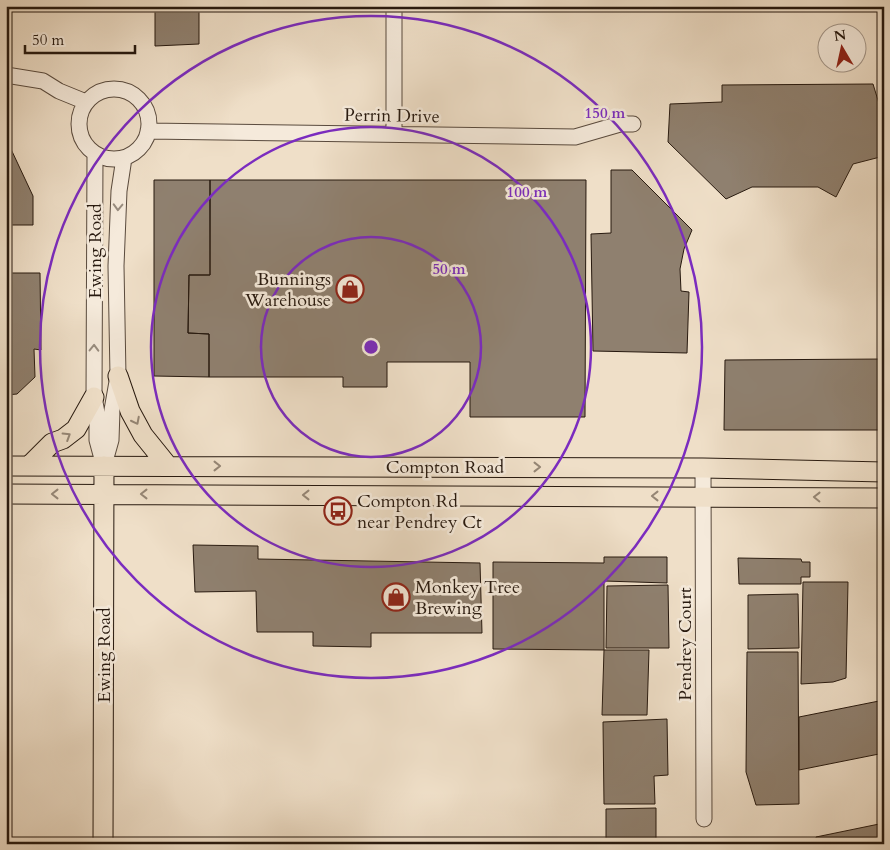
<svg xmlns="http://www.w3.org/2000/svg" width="890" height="850" viewBox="0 0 890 850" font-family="Cardo,serif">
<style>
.building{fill:#8f806f;stroke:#27190f}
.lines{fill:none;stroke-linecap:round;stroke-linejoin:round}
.minor-casing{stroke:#594a3d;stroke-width:17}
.major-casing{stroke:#27190f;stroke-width:21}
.minor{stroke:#f5eadb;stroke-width:15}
.major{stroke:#efdfc8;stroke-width:19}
.oneway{stroke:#988c7f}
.oneway2{stroke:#958675}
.ring{fill:none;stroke:#7b2cbf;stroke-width:2.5}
.labels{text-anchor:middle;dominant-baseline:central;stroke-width:5;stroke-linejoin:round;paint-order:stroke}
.street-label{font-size:18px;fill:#27190f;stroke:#f5eadb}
.poi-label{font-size:18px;fill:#27190f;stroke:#f5eadb;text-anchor:start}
.centre{fill:#7b2cbf;stroke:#f5eadb;stroke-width:2.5}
.ring-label{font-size:15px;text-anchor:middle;font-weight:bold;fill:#7b2cbf;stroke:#f5eadb;stroke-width:5;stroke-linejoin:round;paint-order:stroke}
</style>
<rect width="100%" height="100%" fill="#efdfc8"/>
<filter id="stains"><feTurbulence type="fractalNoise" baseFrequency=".004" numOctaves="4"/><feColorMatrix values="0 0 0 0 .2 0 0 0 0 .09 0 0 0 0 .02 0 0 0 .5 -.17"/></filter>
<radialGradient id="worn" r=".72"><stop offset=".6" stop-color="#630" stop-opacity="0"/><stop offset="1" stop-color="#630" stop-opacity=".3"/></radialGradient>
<!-- building -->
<path class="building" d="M155,6H199V44L155,46Z
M873,84L884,120V156L853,164L836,197L818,187H752L726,199L668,142L670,104L722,102V85Z
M6,139H9L7,146L10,147L33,196V225H6Z
M611,170H632L692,230L684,249L680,269L681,291L689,292L687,353L593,351L591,234L611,233Z
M154,180H210V275H189L188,333L209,334V377L154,376Z
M210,180H586L585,417H470V362H387V387H343V377H209V334L188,333L189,275H210Z
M884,208V228L879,209Z
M6,273H40L41,350L34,349L35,377L17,394L6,395Z
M884,359V430H724L725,360Z
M193,545L258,546V559L480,563L482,633H371V647L313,646V632H257L256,591L195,592Z
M604,557H667V583L604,581V650L493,649V562L604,563Z
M738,558L801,559L802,562H810V577H801V584H739Z
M803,582H848L846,678L833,682L801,684Z
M668,585L669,648H606L607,586Z
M798,594L799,648L748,649V595Z
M604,650H649L647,715H602Z
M747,652H798L799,804L756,805L746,772Z
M884,700V753L799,770V717Z
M667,719L668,775L654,776L655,804H604L603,722Z
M656,808V844H606V809Z
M884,823V844H817L816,837Z"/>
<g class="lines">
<!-- minor casing -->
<g class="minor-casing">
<path id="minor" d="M6,75L43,81L59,91L86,102
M79 124a35 35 0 1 1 70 0a35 35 0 1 1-70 0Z
M148,131L575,137L620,124H633
M394,134V6
M95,155L94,397L97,413V440L104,466
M104,465L111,440L112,410L118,376L116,266L119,191L124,158
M703,468L704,819"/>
</g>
<!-- major casing -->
<g class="major-casing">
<path id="major" d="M118,376L130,411L143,435L168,466
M6,466L703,468L884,472
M29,466L52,443L63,439L76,429L94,397
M6,494L884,498
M103,844L104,466"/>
</g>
<!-- minor -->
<use href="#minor" class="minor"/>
<!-- major -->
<use href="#major" class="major"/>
</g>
<!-- one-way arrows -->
<defs><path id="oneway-chevron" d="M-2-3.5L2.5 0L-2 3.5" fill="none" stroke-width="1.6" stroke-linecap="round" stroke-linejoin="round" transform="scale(1.25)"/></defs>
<g class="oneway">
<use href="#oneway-chevron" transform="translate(118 207) rotate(92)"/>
<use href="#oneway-chevron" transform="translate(94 348) rotate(-89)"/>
</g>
<g class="oneway2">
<use href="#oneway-chevron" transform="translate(136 421) rotate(63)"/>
<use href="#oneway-chevron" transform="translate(67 436) rotate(-32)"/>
<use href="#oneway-chevron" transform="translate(217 466)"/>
<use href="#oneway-chevron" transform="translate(537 467)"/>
<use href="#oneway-chevron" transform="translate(55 494) rotate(-180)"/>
<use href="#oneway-chevron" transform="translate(144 494) rotate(-180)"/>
<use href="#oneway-chevron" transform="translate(306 495) rotate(-180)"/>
<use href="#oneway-chevron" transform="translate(655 496) rotate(-180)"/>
<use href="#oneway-chevron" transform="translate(817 497) rotate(-179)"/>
</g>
<!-- distance rings -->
<g class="ring">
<circle cx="371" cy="347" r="110"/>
<circle cx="371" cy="347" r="220"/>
<circle cx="371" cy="347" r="331"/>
</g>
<!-- icons -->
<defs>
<g id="shop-ring" transform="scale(1.4375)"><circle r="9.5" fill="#f5eadb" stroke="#8f2418" stroke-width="1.5"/><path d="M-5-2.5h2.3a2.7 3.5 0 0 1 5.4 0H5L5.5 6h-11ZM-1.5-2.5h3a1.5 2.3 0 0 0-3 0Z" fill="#8f2418"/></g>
<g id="bus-ring" transform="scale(1.4375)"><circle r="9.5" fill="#f5eadb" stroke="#8f2418" stroke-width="1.5"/><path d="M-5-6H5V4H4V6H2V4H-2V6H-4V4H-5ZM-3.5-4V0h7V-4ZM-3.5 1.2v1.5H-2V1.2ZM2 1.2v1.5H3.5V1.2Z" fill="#8f2418"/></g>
</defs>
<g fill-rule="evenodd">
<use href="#shop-ring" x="350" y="289"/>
<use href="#bus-ring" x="338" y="511"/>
<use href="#shop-ring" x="396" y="597"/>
</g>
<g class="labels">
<!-- street labels -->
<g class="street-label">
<text transform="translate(392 116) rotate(1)">Perrin Drive</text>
<text transform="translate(95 251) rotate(-90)">Ewing Road</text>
<text x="445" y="467">Compton Road</text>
<text transform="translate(685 644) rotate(-90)">Pendrey Court</text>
<text transform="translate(104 655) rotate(-90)">Ewing Road</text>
</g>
<!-- poi labels -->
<g class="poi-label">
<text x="331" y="279" text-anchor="end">Bunnings<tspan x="331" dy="21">Warehouse</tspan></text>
<text x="357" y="501">Compton Rd<tspan x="357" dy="21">near Pendrey Ct</tspan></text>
<text x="415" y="587">Monkey Tree<tspan x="415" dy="21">Brewing</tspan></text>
</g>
</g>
<circle cx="371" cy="347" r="8" class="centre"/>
<g class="ring-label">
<text x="605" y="118">150 m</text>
<text x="527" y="197">100 m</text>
<text x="449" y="274">50 m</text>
</g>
<!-- margin -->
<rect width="890" height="850" fill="none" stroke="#efdfc8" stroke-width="25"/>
<rect x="8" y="8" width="875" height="835" fill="none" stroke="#27190f" stroke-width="2.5"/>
<rect x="12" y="12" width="865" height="825" fill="none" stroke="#27190f"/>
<!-- north arrow -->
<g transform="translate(842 48) rotate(351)"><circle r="24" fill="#f5eadb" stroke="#a39689"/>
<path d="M0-4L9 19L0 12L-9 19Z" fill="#8f2418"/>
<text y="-8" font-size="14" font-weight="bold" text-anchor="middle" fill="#27190f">N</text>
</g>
<!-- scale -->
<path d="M25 45v8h110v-8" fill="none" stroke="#27190f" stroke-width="2.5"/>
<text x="32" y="45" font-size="15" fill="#27190f" stroke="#f5eadb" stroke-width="4" paint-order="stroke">50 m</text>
<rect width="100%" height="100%" filter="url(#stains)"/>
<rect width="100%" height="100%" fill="url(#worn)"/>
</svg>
